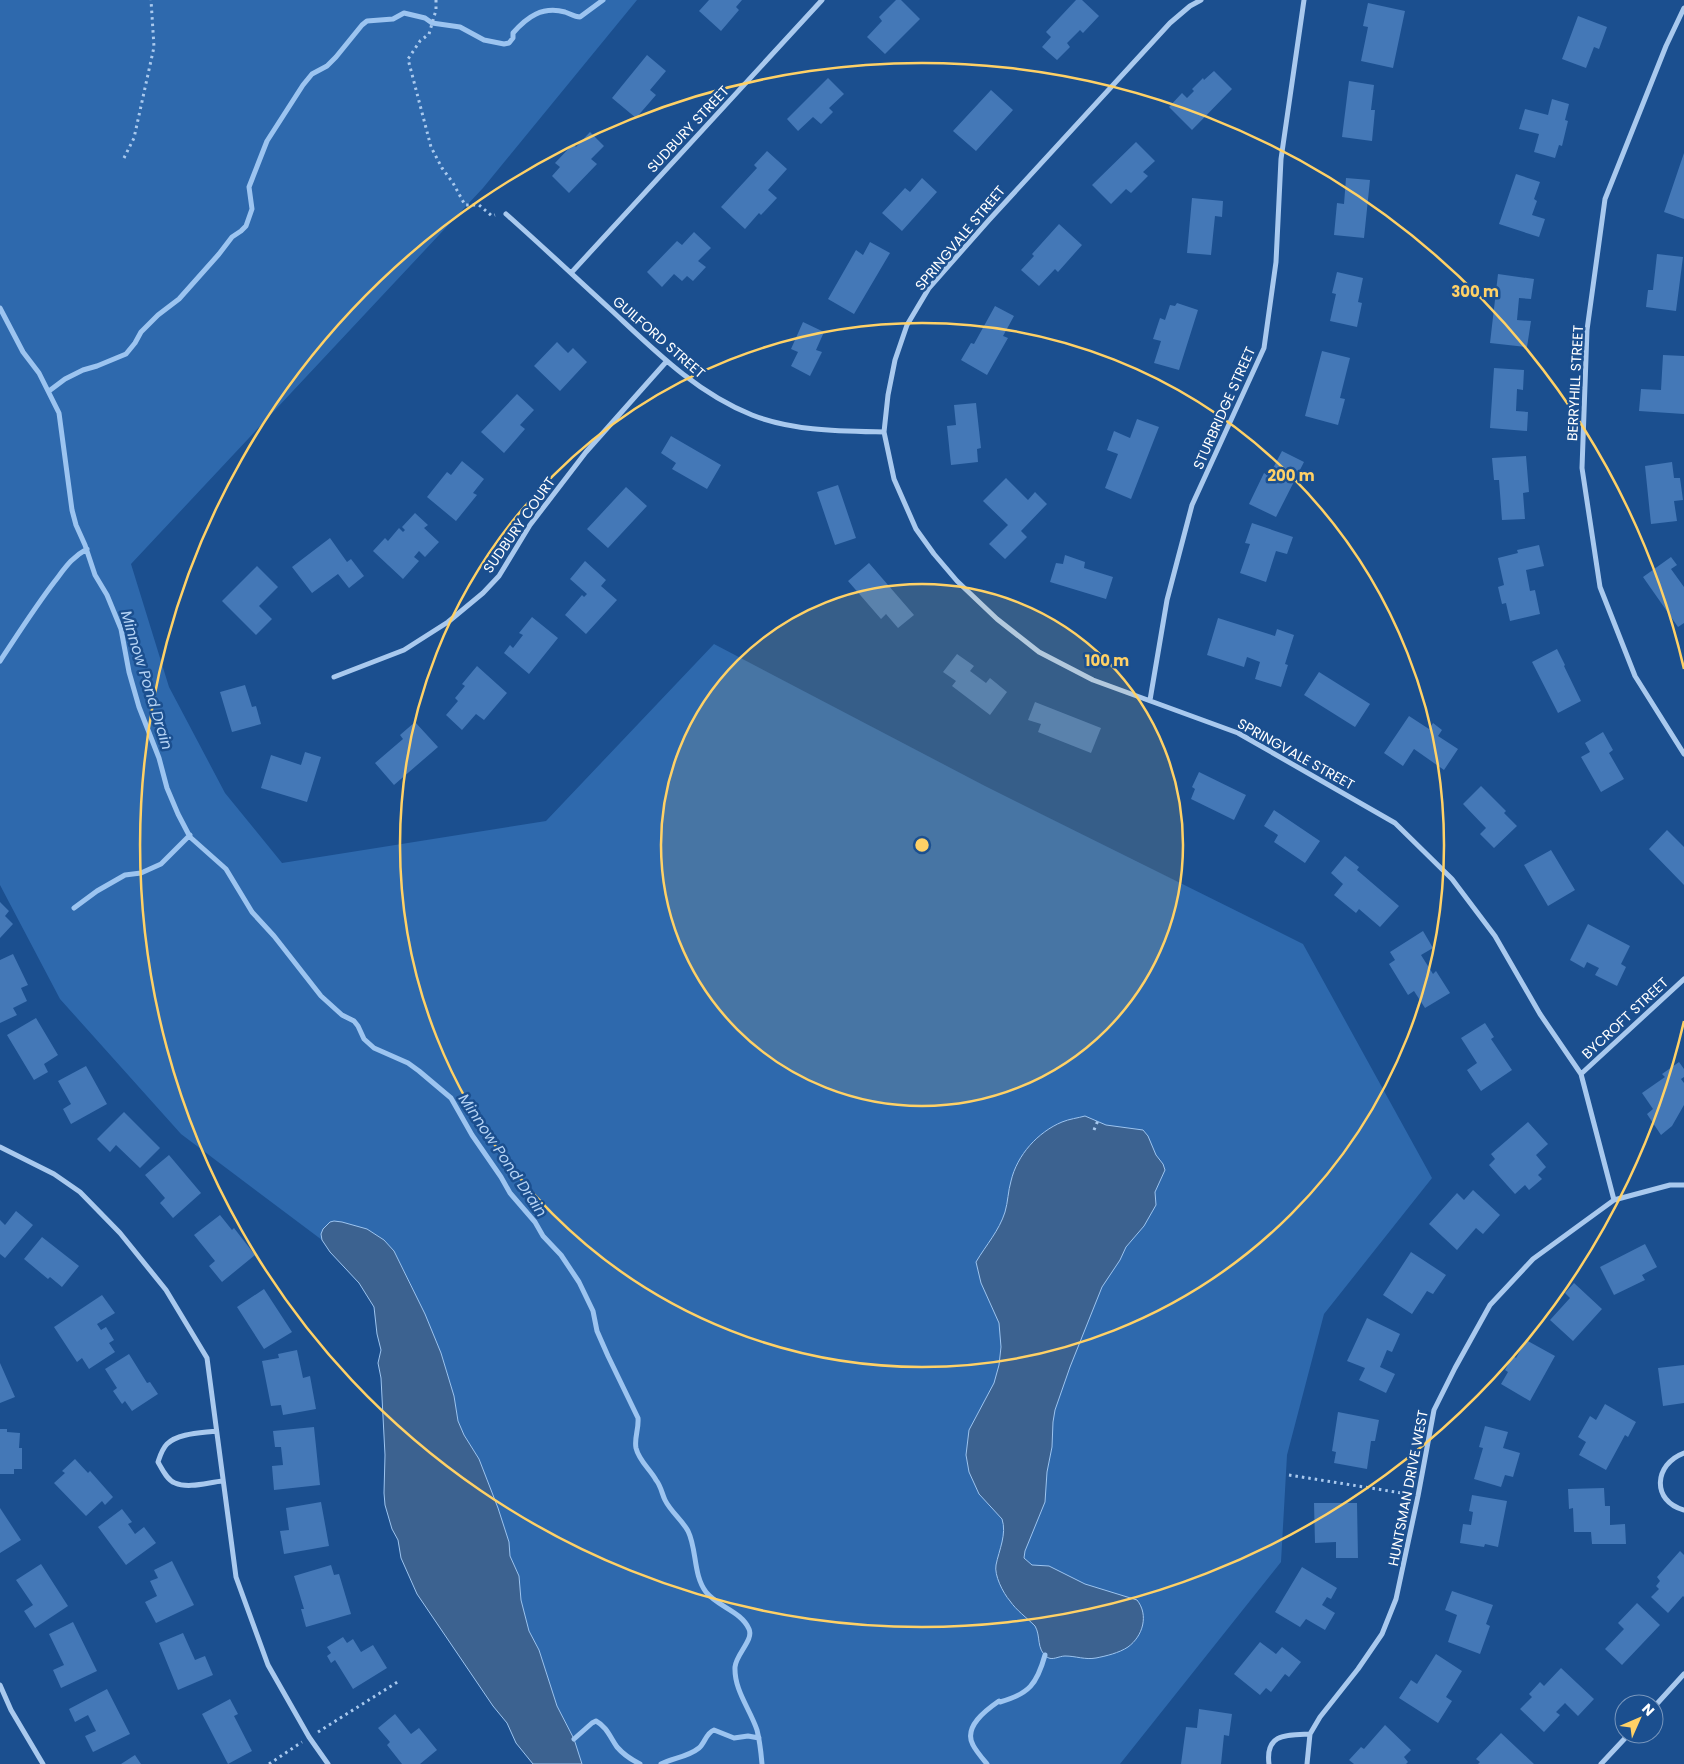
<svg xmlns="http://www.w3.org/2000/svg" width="1684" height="1764" viewBox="0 0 1684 1764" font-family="Poppins,sans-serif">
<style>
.green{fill:#2e69ad}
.water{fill:#3c6290;stroke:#9cc4f0}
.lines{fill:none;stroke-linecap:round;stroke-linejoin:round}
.stream{stroke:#9cc4f0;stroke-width:5}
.building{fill:#4478b7}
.path{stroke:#a9c9ee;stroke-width:3;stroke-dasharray:2.5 4;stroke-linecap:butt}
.minor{stroke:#a9c9ee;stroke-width:5}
.ring{fill:none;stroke:#ffd166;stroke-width:2.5}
.labels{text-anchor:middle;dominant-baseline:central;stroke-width:5;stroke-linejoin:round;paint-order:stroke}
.street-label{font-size:14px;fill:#fff;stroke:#1b4f8f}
.water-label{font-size:15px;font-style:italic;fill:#b5d3f5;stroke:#1b4f8f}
.centre{fill:#ffd166;stroke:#1b4f8f;stroke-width:2.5}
.ring-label{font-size:15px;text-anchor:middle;font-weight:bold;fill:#ffd166;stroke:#1b4f8f;stroke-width:5;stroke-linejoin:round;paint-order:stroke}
</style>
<rect width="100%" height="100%" fill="#1b4f8f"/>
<!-- green -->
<path class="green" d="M0,0H637L483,188L131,564L169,687L225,793L282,863L546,821L714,644L985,786L1303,944L1432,1178L1324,1314L1287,1455L1281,1562L1120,1764H582L574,1739L557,1706L539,1650L529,1631L521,1600L519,1576L510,1556L509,1542L479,1459L464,1435L458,1421L454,1396L441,1353L410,1283L394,1251L330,1222C324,1228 320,1231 322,1240L181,1134L60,999L0,885Z"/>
<!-- water -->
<path class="water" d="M1085,1116L1106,1125L1143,1130L1148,1136L1156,1155L1163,1164L1165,1170L1155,1192L1156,1205L1144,1226L1126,1247L1120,1260L1102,1287L1070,1367L1055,1410L1053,1422L1052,1447L1047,1472L1045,1502L1025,1551L1024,1558L1032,1565L1049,1566L1085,1584L1137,1600C1149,1615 1143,1636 1128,1647C1119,1653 1106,1656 1096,1658C1085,1660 1076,1656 1065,1656C1059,1656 1052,1661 1047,1657C1036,1649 1041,1636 1035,1626C1027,1618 1016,1610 1010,1601C1003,1593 994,1575 996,1565C999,1550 1007,1534 1002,1519L979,1494L969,1472L966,1455L969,1430L994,1383L999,1365L1001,1347L999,1323L981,1283L976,1262C986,1245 999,1231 1005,1212C1008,1202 1008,1191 1011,1181C1017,1155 1038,1132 1062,1122C1069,1119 1078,1118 1085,1116Z
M334,1221L342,1222L367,1229L384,1240L394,1251L425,1314L441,1353L454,1396L458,1421L464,1435L479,1459L498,1508L509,1542L510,1556L519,1576L521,1600L529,1631L539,1650L557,1706L574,1739L582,1764H533L516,1743L507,1723L493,1706L417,1594L401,1558L398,1540L392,1529L385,1505L384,1493L385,1455L381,1378L378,1363L381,1350L377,1334L374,1307L359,1283L330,1252L322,1240L321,1234L323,1229L330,1222Z"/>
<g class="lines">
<!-- stream -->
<path class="stream" d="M0,308L23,352L39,373L59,413L72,510L76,525L85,545L95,575L107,595L121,629L129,672L139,707L159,758L167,788L178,814L190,837L226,869L252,912L274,936L321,996L342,1015L354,1021L358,1026L364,1039L374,1048L408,1063L419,1071L451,1098L472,1135L501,1177L510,1193L535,1222L543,1236L561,1255L579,1282L593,1311L597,1331L608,1356L638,1418C639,1429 634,1438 636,1448C639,1461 650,1469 656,1480C661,1486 662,1494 665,1500C671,1512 682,1520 688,1531C697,1549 693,1575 706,1592C718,1607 741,1611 749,1629C754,1640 736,1654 735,1667C734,1690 750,1709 757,1730C760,1742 761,1752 762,1764
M49,391L65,379L83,370L97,366L126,354L135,343L141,332L158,315L179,299L219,254L232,237L241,231L246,226L252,209L249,187L267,141L303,85L312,74L327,66L336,57L362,25L367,21L393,19L404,13L425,18L432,23L460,27L484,40L504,44L509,43L513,38V33C527,17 542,6 565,12C571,14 574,17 580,17L603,0
M0,661C18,634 35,607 55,581C65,568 72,557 87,549
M74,908L97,891L125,875L141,873L161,864L190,835
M574,1739L592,1723L596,1721C607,1727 610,1737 617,1747C623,1754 632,1760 640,1764
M661,1764C673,1758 688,1757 699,1748C705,1743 706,1733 714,1730L734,1738L748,1736L759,1738
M987,1764C982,1758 976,1751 973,1745C963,1727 986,1710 999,1701L1000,1702C1029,1694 1037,1684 1045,1655"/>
</g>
<!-- building -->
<path class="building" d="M709,0H742L736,7L739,10L721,31L699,11Z
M896,0H901L920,19L885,54L867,37L882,21L879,17Z
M1076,0H1082L1099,16L1083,33L1080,30L1067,43L1070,47L1057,60L1042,47L1051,37L1046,32Z
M1368,3L1405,11L1393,68L1361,61L1368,27L1363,26Z
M1578,16L1607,27L1599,49L1594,47L1586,68L1562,59Z
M647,55L666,71L650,90L656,95L636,118L612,98Z
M1214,71L1232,89L1192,130L1169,107L1182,93L1187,98L1194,91L1192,89L1203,78L1204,80Z
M828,78L844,94L829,108L833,112L821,124L813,117L798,131L787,119Z
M1349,81L1374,85L1371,110H1375L1372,141L1342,137Z
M991,90L1013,110L976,151L953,131Z
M1552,99L1569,104L1565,120L1568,121L1562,146L1559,145L1555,158L1534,152L1539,134L1519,129L1525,109L1548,115Z
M590,132L604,146L591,159L597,164L569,193L552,176L560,167L555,163L573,144L576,147Z
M1136,142L1155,161L1143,172L1148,176L1131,193L1126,189L1111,204L1092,185Z
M767,151L787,169L768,190L777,198L761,215L759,213L745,229L721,207L757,168L754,165Z
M1684,153V219L1664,212Z
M1516,174L1540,182L1534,199L1537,201L1532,215L1545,219L1539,237L1499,224Z
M922,178L937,192L902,231L882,213L905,188L910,192Z
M1346,178L1370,180L1364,238L1334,235L1337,203L1344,204Z
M1192,198L1223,201L1222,217L1215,216L1211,255L1187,253Z
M1059,224L1082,245L1058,272L1055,269L1039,286L1021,270L1034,256L1032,254Z
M694,232L711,248L698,261L706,267L693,281L687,276L682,281L674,274L662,287L647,272L677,241L682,245Z
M870,242L890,253L854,314L828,299L856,250L863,255Z
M1657,254L1683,257L1676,311L1646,307L1648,290H1653Z
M1337,272L1363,278L1358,302L1362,303L1357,327L1330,321L1336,294L1332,293Z
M1498,274L1534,279L1531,299L1519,298L1517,320L1531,321L1527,347L1490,343Z
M1177,303L1198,310L1179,370L1154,363L1161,341L1153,339L1160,318L1165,320L1170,305L1175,306Z
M995,306L1014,316L1003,336L1008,338L987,375L961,360L971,343L974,344Z
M803,322L824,332L816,350L822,352L810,376L791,366L798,352L791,349Z
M557,342L568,353L573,348L587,362L560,391L534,366Z
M1322,351L1350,358L1340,398L1345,399L1338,425L1305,416Z
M1663,355L1684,356V414L1639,411L1641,389L1661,390Z
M1494,368L1524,370L1523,390L1517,389L1516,411L1528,412L1527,431L1490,428Z
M517,394L534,410L520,425L525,429L504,453L481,432Z
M976,403L981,448L977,449L978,462L951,465L947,426L956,425L954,405Z
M1137,419L1159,427L1131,499L1105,488L1118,454L1107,450L1114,431L1130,438Z
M671,436L721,465L707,489L672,469L676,463L661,453Z
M1282,451L1304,462L1276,517L1249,504L1264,473L1269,476Z
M1526,456L1529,492L1523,493L1525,519L1502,520L1499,480H1494L1492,458Z
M462,461L484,479L473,493L477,495L456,521L427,497L447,472L451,475Z
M1672,462L1674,478H1680L1683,500L1674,501L1677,521L1651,524L1645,466Z
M1006,478L1028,500L1035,492L1047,504L1021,531L1027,537L1005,559L989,544L1008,525L983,501Z
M838,485L856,538L835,545L817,492Z
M626,487L647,506L608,548L587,529Z
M415,513L428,525L424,528L439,542L425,557L419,551L414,557L419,561L403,579L373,551L385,538L388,541L399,528L403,532L405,530L402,527Z
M1252,523L1293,537L1287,554L1276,551L1266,582L1240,573L1250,544L1245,543Z
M330,538L347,562L351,559L364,576L349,588L338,574L312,593L292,567Z
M1539,545L1544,566L1526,570L1530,591L1535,590L1540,614L1510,621L1506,603L1502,604L1498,587L1504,585L1498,558L1518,553L1517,550Z
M1065,555L1085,562L1084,568L1113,577L1106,599L1050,582L1056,563L1063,564Z
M1671,557L1677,565L1671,569L1684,587V623L1678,627L1643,577Z
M585,561L606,580L601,586L617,600L586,634L565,615L582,595L584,597L587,594L570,579Z
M869,563L914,615L898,628L886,614L881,619L848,581Z
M257,566L278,587L259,606L272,619L256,635L222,601Z
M532,617L558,638L529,674L504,653L510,645L513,648L523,635L519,633Z
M1218,618L1275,636L1277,629L1294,635L1285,664L1288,665L1281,687L1255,679L1260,662L1247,657L1244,667L1207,655Z
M1557,649L1565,665L1564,666L1581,701L1558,713L1532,662Z
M957,654L974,666L970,671L986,683L990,678L1007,692L990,715L952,686L956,681L943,672Z
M477,666L507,693L484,720L476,714L462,730L446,715L458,701L455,698L465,686L462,684Z
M1319,672L1370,704L1355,727L1304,695Z
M245,685L252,707L256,706L261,724L232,732L220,692Z
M1035,702L1101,728L1091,753L1038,732L1041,724L1028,720Z
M1409,716L1429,729L1433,723L1442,730L1438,736L1458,749L1444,770L1414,749L1403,766L1384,753Z
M415,722L438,747L394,785L375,763L403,739L400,735Z
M1603,732L1613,750L1609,753L1624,779L1601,792L1581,757L1590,752L1585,743Z
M305,752L321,757L307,802L261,788L271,755L301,765Z
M1199,772L1246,795L1234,820L1191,799L1195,789L1192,787Z
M1481,786L1506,811L1504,813L1517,826L1494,848L1480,834L1486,828L1463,804Z
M1274,810L1320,841L1305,863L1274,842L1278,835L1264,826Z
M1667,830L1684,847V885L1649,849Z
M1551,850L1575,890L1548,906L1524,865Z
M1345,856L1359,867L1357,870L1399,906L1380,927L1359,909L1356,913L1334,895L1343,884L1331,873Z
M0,902L9,911L5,916L13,924L0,938Z
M1588,924L1630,946L1621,964L1626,967L1617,986L1595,975L1599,968L1587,962L1584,968L1570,960Z
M1423,931L1433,948L1421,955L1433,974L1436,971L1450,993L1425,1008L1414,991L1408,995L1389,964L1395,960L1390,952Z
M13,954L28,985L21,988L27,1001L13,1008L17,1015L0,1023V960Z
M36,1018L58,1055L44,1064L48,1072L34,1080L7,1035Z
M1485,1023L1494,1037L1491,1039L1512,1070L1481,1091L1467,1070L1477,1063L1461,1038Z
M1679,1062L1684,1069V1077L1681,1079L1684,1083V1105L1672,1126L1661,1135L1647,1114L1653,1109L1642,1093L1665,1077L1662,1074Z
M86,1066L107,1104L71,1124L63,1109L71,1104L58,1081Z
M124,1112L160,1148L140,1168L116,1145L110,1152L97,1139Z
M1528,1122L1548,1144L1536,1155L1546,1167L1538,1175L1542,1179L1529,1190L1525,1185L1515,1194L1489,1165L1495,1159L1491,1154Z
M169,1155L201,1193L173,1218L160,1203L165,1198L145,1175Z
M1473,1190L1500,1215L1483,1234L1476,1228L1457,1250L1429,1224L1457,1193L1464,1200Z
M16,1211L33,1225L5,1258L0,1254V1220L5,1225Z
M220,1215L232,1230L234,1228L255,1255L222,1282L209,1266L215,1261L194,1235Z
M42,1237L79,1266L62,1287L50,1277L48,1279L24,1259Z
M1645,1244L1657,1267L1642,1275L1645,1280L1614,1295L1600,1267Z
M1411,1252L1446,1275L1433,1294L1427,1291L1412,1314L1383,1295Z
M1574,1283L1602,1309L1573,1341L1550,1320L1570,1298L1565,1293Z
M264,1289L292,1332L264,1349L237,1307Z
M102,1295L115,1313L97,1324L101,1330L106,1327L114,1340L109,1343L115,1352L89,1369L82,1358L77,1362L54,1327Z
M1367,1318L1400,1334L1392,1352L1387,1350L1380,1367L1395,1374L1386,1393L1359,1380L1365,1368L1347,1361Z
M1526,1340L1555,1356L1530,1401L1501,1384L1508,1372L1505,1370L1513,1356L1516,1358Z
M297,1350L303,1378L310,1376L316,1409L283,1415L281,1405L271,1406L262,1361L279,1358L278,1354Z
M129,1354L147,1383L150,1382L158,1394L132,1411L125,1401L122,1404L113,1391L117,1388L105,1369Z
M0,1363L15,1397L0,1403Z
M1684,1365V1403L1663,1406L1658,1368Z
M1605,1404L1636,1422L1628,1437L1625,1435L1606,1470L1579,1455L1586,1442L1578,1437L1590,1416L1596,1420Z
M1338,1412L1379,1420L1375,1441H1371L1367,1469L1334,1463L1336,1452L1332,1451Z
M1485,1426L1508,1432L1503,1448L1520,1453L1513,1477L1505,1475L1501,1487L1474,1479L1483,1448L1479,1447Z
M314,1427L320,1485L274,1490L272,1466L283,1465L281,1447H275L273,1431Z
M0,1429H7V1432L20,1433L19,1448H22V1469H14V1474H0Z
M75,1459L88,1473L90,1471L113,1497L105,1505L102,1501L86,1516L54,1483L65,1473L62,1471Z
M1604,1488L1605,1506H1610V1525L1625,1524L1626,1544H1592L1591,1532H1574L1573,1508L1569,1509L1568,1489Z
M1472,1495L1507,1501L1498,1547L1485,1544L1484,1547L1460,1543L1463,1524L1471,1525L1473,1512L1469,1511Z
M321,1502L329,1546L284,1554L280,1531L289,1530L286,1508Z
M1314,1503H1357L1358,1558H1336V1542L1315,1543Z
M0,1508L21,1540L0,1553Z
M122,1509L132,1522L128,1524L135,1534L144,1527L156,1543L126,1565L98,1527Z
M1680,1551L1684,1555V1597L1683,1596L1668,1613L1651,1597L1659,1589L1656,1586L1660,1581L1657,1577Z
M172,1561L194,1605L156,1623L145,1602L157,1596L150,1581L158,1578L154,1570Z
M41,1564L68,1606L35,1628L24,1611L33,1605L16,1580Z
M331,1565L334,1575L339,1574L351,1614L306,1627L301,1609H304L294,1576Z
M1302,1567L1337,1588L1331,1599L1327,1597L1322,1605L1335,1613L1325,1630L1306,1619L1300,1627L1275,1612Z
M1452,1591L1493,1605L1486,1624L1490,1626L1480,1654L1448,1642L1457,1615L1445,1610Z
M1637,1603L1660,1625L1622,1665L1605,1649L1624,1629L1618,1623Z
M73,1622L97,1671L61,1688L53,1670L64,1665L49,1634Z
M183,1633L195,1660L205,1656L213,1675L178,1690L159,1643Z
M343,1637L347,1643L353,1639L361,1652L373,1645L387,1668L353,1689L335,1660L331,1663L327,1656L331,1653L327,1647Z
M1260,1642L1276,1654L1282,1647L1301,1662L1289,1677L1285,1674L1271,1692L1266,1688L1260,1695L1234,1674Z
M1436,1654L1462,1671L1446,1697L1452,1701L1438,1723L1399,1698L1411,1680L1417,1684Z
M1561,1668L1594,1699L1578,1716L1565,1703L1556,1712L1560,1715L1544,1732L1520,1709L1532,1697L1529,1694L1540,1682L1544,1686Z
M107,1689L130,1734L93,1752L85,1736L96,1731L88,1715L75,1722L69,1709Z
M230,1699L238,1714L234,1716L252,1751L228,1764L202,1714Z
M1199,1709L1232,1714L1229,1736L1224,1735L1221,1764H1181L1186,1727L1197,1728Z
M395,1714L411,1734L419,1728L437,1750L420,1764H402L387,1745L390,1742L378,1728Z
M1385,1725L1411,1750L1404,1757L1408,1762L1406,1764H1354L1349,1760L1361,1747L1364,1749Z
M1501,1733L1534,1764H1478L1480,1762L1476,1759Z
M135,1755L141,1764H121Z"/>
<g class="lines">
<!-- path -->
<path class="path" d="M436,0V10L429,34L420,41L408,59L431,147L442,168L453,183L465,205H479L492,216L495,215
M124,158L134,138L154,47L151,0
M1094,1130L1099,1118
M1289,1475L1408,1494
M318,1732L399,1681
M269,1764L302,1742"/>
<!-- minor -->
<path class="minor" d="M1201,0L1190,6L1170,23L989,220L929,288L907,325L895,360L888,395L884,432L894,479L916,529L934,554L957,581L997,619L1039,652L1093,680L1238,733L1395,823L1452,879L1495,936L1540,1014L1581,1074L1614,1200
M1684,8L1666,46L1605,199L1587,330L1582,468L1600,587L1635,676L1684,754
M506,214C541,245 575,277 610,309C653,349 696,393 752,415C793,431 840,431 884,432
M571,273L822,0
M334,677L404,650L448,622L483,593L499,576L530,525L586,452L666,362
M1150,700L1167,600L1192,505L1264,348L1276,262L1281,159L1304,0
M1581,1074L1684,979
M0,1147L54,1174L80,1192L120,1233L166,1290L207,1358L236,1577L268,1665L309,1737L328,1764
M216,1431C202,1433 178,1433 167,1444C162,1449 160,1456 158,1462C162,1469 167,1480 175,1483C189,1489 209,1482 223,1481
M1684,1453C1654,1464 1651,1501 1684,1510
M0,1685L11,1710L43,1764
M1654,1707L1684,1674
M1269,1764C1265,1733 1287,1735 1310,1734
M1307,1764L1310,1734L1320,1717L1358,1669L1382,1634L1396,1599L1418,1496L1434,1410L1455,1368L1490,1305L1533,1259L1614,1200L1670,1185H1684
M1601,1764L1629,1734"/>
</g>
<!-- distance rings -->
<circle cx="922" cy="845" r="261" fill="#ffd166" fill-opacity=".12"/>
<g class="ring">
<circle cx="922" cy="845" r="261"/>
<circle cx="922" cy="845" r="522"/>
<path d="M1684 1021A782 782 0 1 1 1684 669"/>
</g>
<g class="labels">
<!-- street labels -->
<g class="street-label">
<text transform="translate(688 129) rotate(-47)">SUDBURY STREET</text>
<text transform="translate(960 238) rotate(-50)">SPRINGVALE STREET</text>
<text transform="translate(659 337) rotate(41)">GUILFORD STREET</text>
<text transform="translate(1575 383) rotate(-87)">BERRYHILL STREET</text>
<text transform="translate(1224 408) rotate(-66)">STURBRIDGE STREET</text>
<text transform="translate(519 525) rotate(-55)">SUDBURY COURT</text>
<text transform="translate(1296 754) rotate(29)">SPRINGVALE STREET</text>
<text transform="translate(1625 1018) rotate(-43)">BYCROFT STREET</text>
<text transform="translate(1408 1488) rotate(-79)">HUNTSMAN DRIVE WEST</text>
</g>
<!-- water labels -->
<g class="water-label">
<text transform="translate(147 680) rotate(73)">Minnow Pond Drain</text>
<text transform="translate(503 1155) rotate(56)">Minnow Pond Drain</text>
</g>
</g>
<circle cx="922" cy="845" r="8" class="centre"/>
<g class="ring-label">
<text x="1475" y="297">300 m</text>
<text x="1291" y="481">200 m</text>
<text x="1107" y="666">100 m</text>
</g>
<!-- north arrow -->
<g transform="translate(1639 1719) rotate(45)"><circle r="24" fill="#1b4f8f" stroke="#7695bc"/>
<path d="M0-4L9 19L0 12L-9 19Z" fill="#ffd166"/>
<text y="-8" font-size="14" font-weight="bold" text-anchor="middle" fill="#ffffff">N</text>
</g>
</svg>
